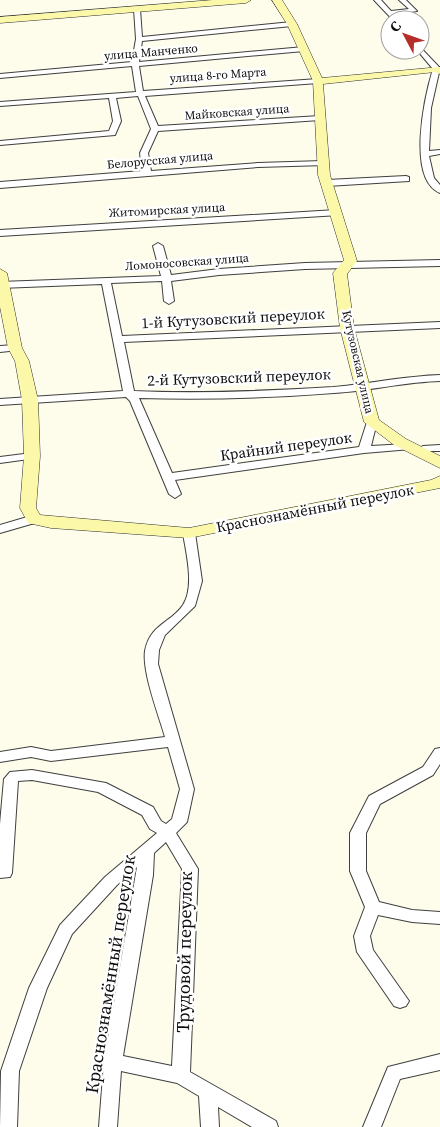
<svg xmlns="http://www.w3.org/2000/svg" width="440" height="1127" viewBox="0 0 440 1127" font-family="'Source Serif 4',serif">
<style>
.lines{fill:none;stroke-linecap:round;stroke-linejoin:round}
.street-casing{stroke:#3f3f3f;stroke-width:2}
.secondary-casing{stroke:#2e2e2e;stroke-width:1}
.street{fill:#fff;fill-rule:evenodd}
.secondary{fill:#fbf8a9;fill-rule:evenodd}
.labels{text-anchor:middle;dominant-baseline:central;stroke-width:5;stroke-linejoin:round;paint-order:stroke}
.far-street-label{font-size:12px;fill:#0c0c0c;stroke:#fff}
.street-label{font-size:15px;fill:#0c0c0c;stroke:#fff}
.near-street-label{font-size:18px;fill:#0c0c0c;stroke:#fff}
</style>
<rect width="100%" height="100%" fill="#fefceb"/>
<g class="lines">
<!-- street casing -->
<g class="street-casing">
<path id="street" d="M374,0H381L391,11L409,9L399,0H406L417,11L394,15L397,18L392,19Z
M137,7L140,9L142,37L292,22L295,24L292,26L142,41L139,62L304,47L307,49L304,51L139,66L143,91L318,79L322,81L318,83L145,96L158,126L320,116L324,118L320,120L158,131L148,153L151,171L258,163L323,161H326V165L258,167L0,188V182L142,171L140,153L151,129L138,96L116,98L121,121L115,135L0,145V141L109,131L113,121L109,98L0,106V102L136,92L132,66L0,78V74L132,62L136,39L134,9Z
M420,47L440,68L431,108L429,151L440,150V154L429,156L434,178L440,185V193C406,179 425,95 433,69L417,50H420Z
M406,176L409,177V181L327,186L323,183L327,180Z
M336,210L340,213L339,215L0,236V230Z
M158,243L163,246L171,275L219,269L305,263L440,260V266L305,269L219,275L171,281L174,301L169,304L164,301L162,281L111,283L122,336L440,322V328L124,342L134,391C200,394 267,391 333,387C369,384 404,376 440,375V381C404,382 369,391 334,393C269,398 203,400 139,398L172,473L359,447L367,422L372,419L377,422L371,446L407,444L411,445L413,447L411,449L364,453L175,480L181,494L175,498L169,494L130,401L126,397L0,405V399L123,391L102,284L0,288V282L161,276L153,246Z
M15,345L20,348L19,350L0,352V346Z
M440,445V451H429L420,454L414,451L423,446Z
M32,453L38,456L36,458L0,463V457Z
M34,515L38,516L40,519L38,522L0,533V525Z
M189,529L195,533L202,581L195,606L165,635L159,650L158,664L194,789L187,822L176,833L198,869L190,1072L276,1121L278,1127H252L218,1107L219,1127H201L199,1096L177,1083L121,1071L117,1127H99L104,1062L137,867L117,885L72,934L47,988L19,1071L17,1127H0L1,1071L29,988L60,925L105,877L157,833L150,829L142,815L98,792L32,780L18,781L12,873L10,877L0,878V824L4,779L10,772L32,770L106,783L153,807L161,821L166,824L172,819L180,789L168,747L51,761L31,757L0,762V752L31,747L51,751L165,737C159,716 142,672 145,651C150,624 171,623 183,605C195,586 186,553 183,533ZM166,842L182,869L172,1066L123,1056L153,875L154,853Z
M440,748V764L433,775L380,804L366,833V871L379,902L412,910L440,912V924L412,922L378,915L370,936L373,950L409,1001L406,1006L400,1008L394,1006L357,952L354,936L365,907L350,871V833L369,796L423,767L435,749Z
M440,1054V1070L400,1079L381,1127H363L388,1067Z"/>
</g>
<!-- secondary casing -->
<g class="secondary-casing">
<path id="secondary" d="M213,0H251L246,3L0,23V17Z
M272,0H282L297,24L322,78L440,67V74L435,72L323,84L330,175L357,261L347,274L354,328L379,420L406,439L440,456V468L394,445L364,422L340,328L333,273L344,260L318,175L313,81L287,24Z
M0,269L7,273L22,348L29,361L38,400L40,456L36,508L40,515L189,528L431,480L440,476V488L189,538L51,528L28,523L20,508L24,456L22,400L15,361L8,348L0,307Z"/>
</g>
<!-- street -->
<use href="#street" class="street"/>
<!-- secondary -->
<use href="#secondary" class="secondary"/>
</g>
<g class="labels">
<!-- far-street labels -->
<g class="far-street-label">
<text transform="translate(151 52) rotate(-5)">улица Манченко</text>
<text transform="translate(218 75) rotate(-4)">улица 8-го Марта</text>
<text transform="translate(237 112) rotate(-4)">Майковская улица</text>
<text transform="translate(160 160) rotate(-5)">Белорусская улица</text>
<text transform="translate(167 210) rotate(-3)">Житомирская улица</text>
<text transform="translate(187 262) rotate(-4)">Ломоносовская улица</text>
<text transform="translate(358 362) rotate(77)">Кутузовская улица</text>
</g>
<!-- street labels -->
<g class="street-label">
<text transform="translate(233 318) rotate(-3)">1-й Кутузовский переулок</text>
<text transform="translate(239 377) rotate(-2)">2-й Кутузовский переулок</text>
<text transform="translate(286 446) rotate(-8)">Крайний переулок</text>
<text transform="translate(315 508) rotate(-11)">Краснознамённый переулок</text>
</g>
<!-- near-street labels -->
<g class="near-street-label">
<text transform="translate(184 952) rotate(-89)">Трудовой переулок</text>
<text transform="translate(110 974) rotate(-81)">Краснознамённый переулок</text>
</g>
</g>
<!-- north arrow -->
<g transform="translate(405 35) rotate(311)"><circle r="24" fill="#ffffff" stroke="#9e9e9e"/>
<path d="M0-4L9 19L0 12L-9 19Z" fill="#b52e2a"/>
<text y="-8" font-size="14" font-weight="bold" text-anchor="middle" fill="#0c0c0c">С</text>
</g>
</svg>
